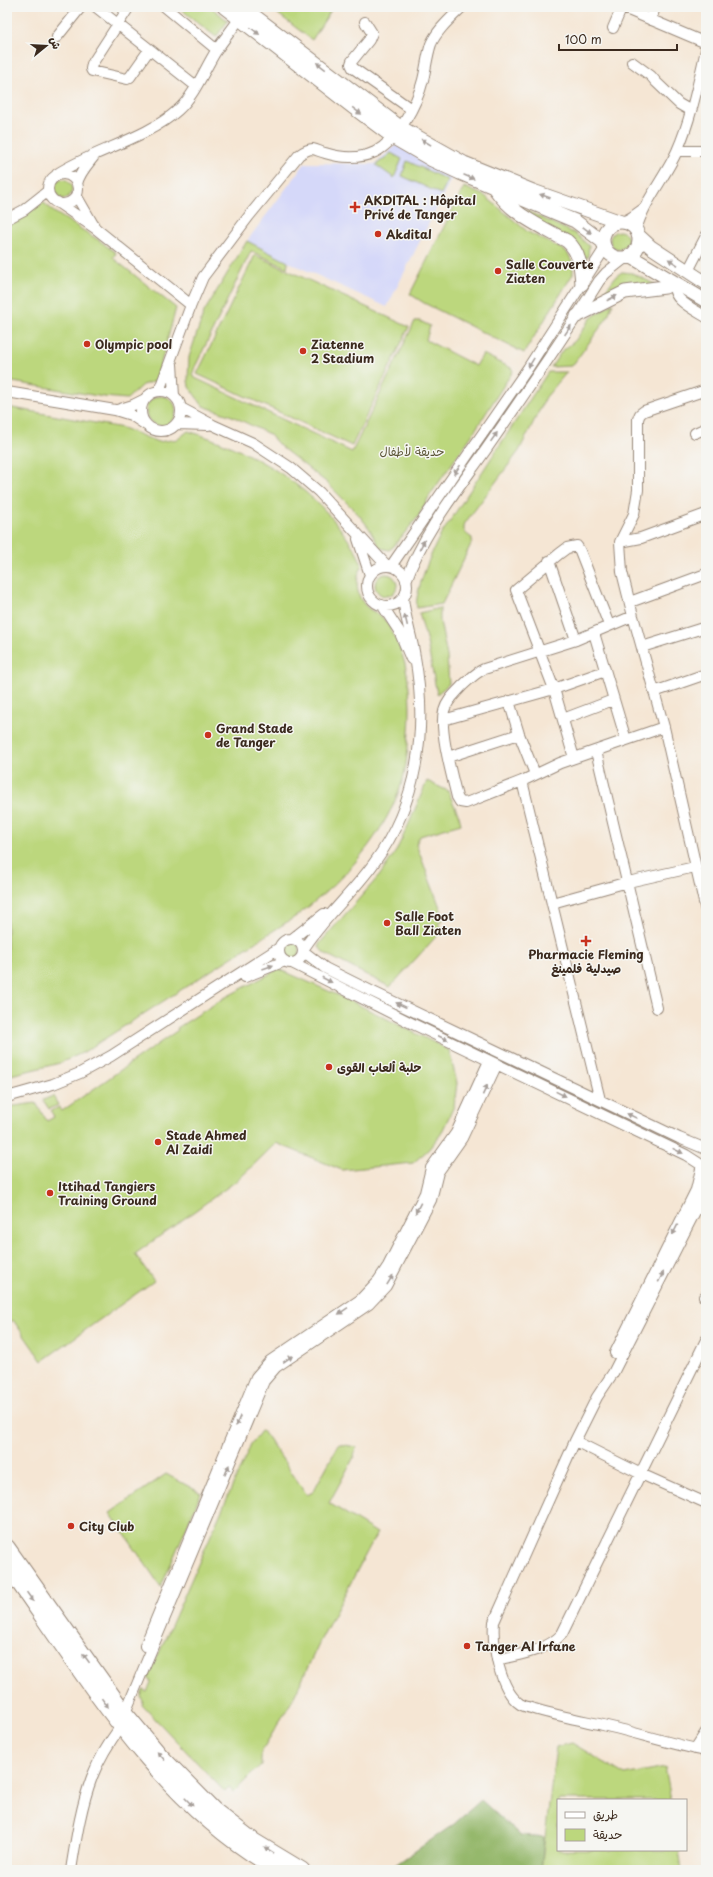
<svg xmlns="http://www.w3.org/2000/svg" width="713" height="1877" viewBox="0 0 713 1877" font-family="'Playpen Sans','Playpen Sans Arabic',sans-serif">
<style>
.built{fill:#d5d8f9}
.green{fill:#bcd77d;stroke:#7c804e}
.forest{fill:#95b86c;stroke:#687145}
.lines{fill:none;stroke-linecap:round;stroke-linejoin:round}
.minor-casing{stroke:#988879;stroke-width:12}
.major-casing{stroke:#988879;stroke-width:15}
.highway-casing{stroke:#988879;stroke-width:17}
.minor{stroke:#fff;stroke-width:10}
.major{stroke:#fff;stroke-width:13}
.highway{stroke:#fff;stroke-width:15}
.oneway{fill:#a79f9a}
.poi-dot{fill:#c8321e;stroke:#f6f6f2;stroke-width:1.5}
.labels{text-anchor:middle;dominant-baseline:central;stroke-width:3;stroke-linejoin:round;paint-order:stroke}
.poi-label{font-size:12px;font-weight:bold;fill:#3b2a1e;stroke:#f6f6f2;text-anchor:start}
.park-label{font-size:12px;fill:#5b5536;stroke:#f6f6f2}
</style>
<rect width="100%" height="100%" fill="#f6f6f2"/>
<filter id="ink" filterUnits="userSpaceOnUse"><feTurbulence type="fractalNoise" baseFrequency=".025" numOctaves="2"/><feDisplacementMap in="SourceGraphic" scale="8" xChannelSelector="R" yChannelSelector="G"/><feConvolveMatrix kernelMatrix="1 2 1 2 8 2 1 2 1" color-interpolation-filters="sRGB"/></filter>
<filter id="wash" filterUnits="userSpaceOnUse"><feTurbulence type="fractalNoise" baseFrequency=".012" numOctaves="4" result="noise"/><feDisplacementMap in="SourceGraphic" scale="16" xChannelSelector="R" yChannelSelector="G"/><feGaussianBlur stdDeviation="0.9" result="paint"/><feColorMatrix in="noise" values="0 0 0 0 0 0 0 0 0 0 0 0 0 0 0 0 0 1.4 0 .05"/><feComposite in="paint" operator="in"/></filter>
<g filter="url(#wash)">
<rect width="100%" height="100%" fill="#f5e6d4"/>
<!-- built -->
<path class="built" d="M396,145L452,177L387,307L288,262L247,241L305,163L375,164Z"/>
<!-- green -->
<path class="green" d="M178,7H211L228,21L216,37Z
M269,7H333L312,40Z
M391,153L402,159L394,178L376,165Z
M407,161L448,180L441,194L402,176Z
M52 189a10 10 0 1 1 20 0a10 10 0 1 1-20 0Z
M464,187L485,196L528,232L566,251L573,262V274L524,353L424,303L410,294Z
M43,202L54,212L100,241L116,253L113,258L176,308L156,381L142,385L127,399L104,397L7,381V225L18,220Z
M523,209L576,234L589,246L588,258L584,257Z
M610 240a9 9 0 1 1 18 0a9 9 0 1 1-18 0Z
M247,241L288,262L287,268L251,251L195,367L192,375L195,378L352,452L415,321H420L430,326L426,340L476,366L483,354L511,368L513,371L472,435L430,495L418,517L393,547L389,550L380,548L369,528L359,515L326,482L281,447L269,434L232,416L203,406L189,387L188,380L189,357L204,312Z
M255,255L409,327L352,446L197,374Z
M622,272L632,273L656,285L600,298L616,276Z
M613,303L607,318L572,366L551,367L562,351L575,341L591,318Z
M548,372H567L546,397L519,451L465,523C462,531 465,533 472,538V542L442,604L417,608C413,595 433,549 440,536Z
M146 411a15 15 0 1 1 30 0a15 15 0 1 1-30 0Z
M7,407L123,428L158,442L178,439L188,431C249,449 311,484 347,538C353,547 360,556 362,567C354,580 356,598 368,608C372,612 379,613 383,618C393,629 401,650 405,664C410,686 411,709 409,731C408,747 407,763 403,779C386,835 344,880 298,915L84,1052L60,1063L7,1076Z
M375 585a11 11 0 1 1 22 0a11 11 0 1 1-22 0Z
M440,608V621L447,656L449,684L437,694L427,642L419,613Z
M427,781L448,791L459,816L461,824L420,836L416,844L444,918L438,924L443,929L390,987L324,953L319,947V944L380,875L396,851L407,828Z
M282 951a9 9 0 1 1 18 0a9 9 0 1 1-18 0Z
M279,969L351,1001L449,1050L457,1083L454,1106L441,1134L428,1150L413,1163L342,1170L276,1143L239,1179L135,1254L154,1281L42,1361L13,1320L7,1323V1107L36,1103L47,1121L54,1117L51,1111L59,1107L62,1111L178,1030L177,1028L224,998Z
M53,1096L58,1105L49,1109L43,1100Z
M261,1431H263L307,1495L313,1492L339,1444L356,1447L354,1457L329,1503L377,1533L320,1641L292,1701L261,1752V1765L234,1792L229,1788L225,1792L142,1705L143,1701L141,1697L143,1690L147,1692L151,1682L148,1678L251,1444Z
M166,1474L201,1493L161,1587L110,1513Z
M572,1743L625,1775L665,1767L671,1800H558V1850H679L682,1870H541L556,1747Z"/>
<!-- forest -->
<path class="forest" d="M481,1800L520,1835L544,1837L541,1870H388L454,1824Z"/>
</g>
<g filter="url(#ink)">
<g class="lines">
<!-- minor casing -->
<g class="minor-casing">
<path id="minor" d="M96,7L196,86
M129,7L92,64L91,69L92,71L127,79L130,77L149,50
M165,7L217,50
M621,7L706,43
M651,20L655,7
M365,22L372,33L369,40L352,61L351,64L353,68L411,109
M613,28L622,7
M57,37L81,7
M632,62L651,76L656,82L679,104L691,111
M677,151H706
M57,174C94,150 146,139 178,110C195,95 204,70 216,51C223,40 232,30 239,19
M48 189a15 15 0 1 1 30 0a15 15 0 1 1-30 0Z
M77,184C79,173 88,164 95,155
M76,195L94,226
M57,202L95,228L191,305
M7,219L24,210L48,191
M623,222L632,217L643,209
M636,230C644,201 665,178 677,151C691,119 698,84 706,50
M688,271L706,236
M676,283C668,298 695,310 706,317
M172,364L174,396
M706,390L644,411L640,414L638,419V490L634,514L620,542L622,572L633,616L664,727L706,911
M159,391L191,305L203,277L249,216L299,155C303,152 309,149 313,149C317,150 321,152 325,153C341,158 360,159 375,152C398,140 417,104 423,80C426,68 427,56 431,44C437,30 451,18 462,7
M141 411a20 20 0 1 1 40 0a20 20 0 1 1-40 0Z
M7,392L115,410L131,415L146,425
M181,408L213,425L253,443L291,468L319,492L387,566
M117,410L133,405L145,399
M177,424L208,425
M695,433L706,428
M358,539L370,575
M620,542L641,538L706,514
M549,561L576,640
M391,566L528,368L605,248
M367 586a20 20 0 1 1 40 0a20 20 0 1 1-40 0Z
M406,581C423,533 456,492 485,451C524,395 563,339 599,281L606,273L625,258
M630,602L706,574
M382,605L399,631L411,659
M633,616L576,640L484,669C475,673 469,680 462,686C455,694 447,700 444,711C439,730 452,776 457,797L460,802L466,803L522,781L560,763L664,727
M594,633L626,740
M642,647L706,627
M654,692L706,674
M509,701L519,734L535,774
M563,719L613,700
M443,720L554,689L605,671
M596,751L657,1008
M448,757L519,734
M574,758L554,689L516,590L559,554L567,548L577,546L580,551L609,625
M522,781L600,1100
M552,903L628,882L695,867
M292,939L324,914
M279 951a12 12 0 1 1 24 0a12 12 0 1 1-24 0Z
M303,950C323,918 352,894 374,863C418,803 428,729 415,657C412,637 405,618 403,598
M303,951L325,968L371,991L679,1138L706,1149
M292,963L413,1024L686,1155L700,1164
M245,977L285,961
M7,1097L53,1084L80,1073L111,1056L279,948
M706,1190L613,1373L597,1397L575,1441L494,1622C492,1645 500,1690 520,1704C525,1707 532,1708 538,1710C559,1716 580,1720 603,1725C637,1733 671,1744 706,1751
M704,1297L706,1298
M615,1353L696,1190L701,1169
M575,1441L641,1474L706,1503
M145,1646L256,1377L270,1361L360,1300L378,1281L388,1266L425,1193L431,1168L456,1133L489,1061
M497,1660C520,1654 545,1652 562,1634L706,1340
M125,1713L264,1381L276,1367L369,1304L386,1286L431,1200L438,1172L462,1138L497,1064
M695,1749L706,1732
M71,1870C76,1839 81,1806 92,1777C99,1759 110,1741 121,1726"/>
</g>
<!-- major casing -->
<g class="major-casing">
<path id="major" d="M224,7L354,108L394,138L432,160L460,173L575,221L603,242
M243,7L400,127L439,149L464,163L533,191L621,222
M495,189C513,215 540,226 567,241C580,252 581,268 582,284
M603 240a18 18 0 1 1 36 0a18 18 0 1 1-36 0Z
M638,235L651,247L706,283
M630,256L706,301
M577,316L625,292L665,287L674,282"/>
</g>
<!-- highway casing -->
<g class="highway-casing">
<path id="highway" d="M7,1547L125,1713L161,1756L214,1810L254,1841L302,1870
M7,1566C83,1673 160,1805 278,1870"/>
</g>
<!-- minor -->
<use href="#minor" class="minor"/>
<!-- major -->
<use href="#major" class="major"/>
<!-- highway -->
<use href="#highway" class="highway"/>
</g>
<!-- one-way arrows -->
<defs><path id="oneway-solid" d="M-6-.8H1V-3.2L6.5 0L1 3.2V.8H-6Z"/></defs>
<g class="oneway">
<use href="#oneway-solid" transform="translate(255 31) rotate(38)"/>
<use href="#oneway-solid" transform="translate(321 66) rotate(-143)"/>
<use href="#oneway-solid" transform="translate(357 111) rotate(36)"/>
<use href="#oneway-solid" transform="translate(426 142) rotate(-149)"/>
<use href="#oneway-solid" transform="translate(469 177) rotate(23)"/>
<use href="#oneway-solid" transform="translate(545 196) rotate(-161)"/>
<use href="#oneway-solid" transform="translate(587 230) rotate(37)"/>
<use href="#oneway-solid" transform="translate(673 262) rotate(-147)"/>
<use href="#oneway-solid" transform="translate(612 298) rotate(-27)"/>
<use href="#oneway-solid" transform="translate(568 330) rotate(-56)"/>
<use href="#oneway-solid" transform="translate(531 363) rotate(122)"/>
<use href="#oneway-solid" transform="translate(494 437) rotate(-55)"/>
<use href="#oneway-solid" transform="translate(457 470) rotate(125)"/>
<use href="#oneway-solid" transform="translate(422 545) rotate(-62)"/>
<use href="#oneway-solid" transform="translate(406 620) rotate(-103)"/>
<use href="#oneway-solid" transform="translate(268 967) rotate(-20)"/>
<use href="#oneway-solid" transform="translate(327 980) rotate(28)"/>
<use href="#oneway-solid" transform="translate(401 1005) rotate(-155)"/>
<use href="#oneway-solid" transform="translate(443 1038) rotate(25)"/>
<use href="#oneway-solid" transform="translate(485 1090) rotate(-65)"/>
<use href="#oneway-solid" transform="translate(561 1094) rotate(26)"/>
<use href="#oneway-solid" transform="translate(632 1116) rotate(-154)"/>
<use href="#oneway-solid" transform="translate(678 1151) rotate(26)"/>
<use href="#oneway-solid" transform="translate(418 1208) rotate(117)"/>
<use href="#oneway-solid" transform="translate(675 1230) rotate(117)"/>
<use href="#oneway-solid" transform="translate(661 1277) rotate(-63)"/>
<use href="#oneway-solid" transform="translate(390 1280) rotate(-58)"/>
<use href="#oneway-solid" transform="translate(343 1311) rotate(146)"/>
<use href="#oneway-solid" transform="translate(288 1359) rotate(-35)"/>
<use href="#oneway-solid" transform="translate(238 1421) rotate(112)"/>
<use href="#oneway-solid" transform="translate(227 1470) rotate(-68)"/>
<use href="#oneway-solid" transform="translate(30 1597) rotate(55)"/>
<use href="#oneway-solid" transform="translate(86 1658) rotate(-126)"/>
<use href="#oneway-solid" transform="translate(105 1703) rotate(54)"/>
<use href="#oneway-solid" transform="translate(161 1756) rotate(-132)"/>
<use href="#oneway-solid" transform="translate(189 1802) rotate(45)"/>
<use href="#oneway-solid" transform="translate(269 1850) rotate(-148)"/>
</g>
</g>
<!-- markers -->
<g class="poi-dot">
<path d="M353 201h4v4h4v4h-4v4h-4v-4h-4v-4h4z"/>
<circle cx="378" cy="234" r="4"/>
<circle cx="498" cy="271" r="4"/>
<circle cx="87" cy="344" r="4"/>
<circle cx="303" cy="351" r="4"/>
<circle cx="208" cy="735" r="4"/>
<circle cx="387" cy="923" r="4"/>
<path d="M584 935h4v4h4v4h-4v4h-4v-4h-4v-4h4z"/>
<circle cx="329" cy="1067" r="4"/>
<circle cx="158" cy="1142" r="4"/>
<circle cx="50" cy="1193" r="4"/>
<circle cx="71" cy="1526" r="4"/>
<circle cx="467" cy="1646" r="4"/>
</g>
<g class="labels">
<!-- poi labels -->
<g class="poi-label">
<text x="364" y="200">AKDITAL : Hôpital<tspan x="364" dy="14">Privé de Tanger</tspan></text>
<text x="386" y="234">Akdital</text>
<text x="506" y="264">Salle Couverte<tspan x="506" dy="14">Ziaten</tspan></text>
<text x="95" y="344">Olympic pool</text>
<text x="311" y="344">Ziatenne<tspan x="311" dy="14">2 Stadium</tspan></text>
<text x="216" y="728">Grand Stade<tspan x="216" dy="14">de Tanger</tspan></text>
<text x="395" y="916">Salle Foot<tspan x="395" dy="14">Ball Ziaten</tspan></text>
<text x="586" y="954" text-anchor="middle">Pharmacie Fleming<tspan x="586" dy="14">صيدلية فلمينغ</tspan></text>
<text x="337" y="1067">حلبة ألعاب القوى</text>
<text x="166" y="1135">Stade Ahmed<tspan x="166" dy="14">Al Zaidi</tspan></text>
<text x="58" y="1186">Ittihad Tangiers<tspan x="58" dy="14">Training Ground</tspan></text>
<text x="79" y="1526">City Club</text>
<text x="475" y="1646">Tanger Al Irfane</text>
</g>
<!-- park labels -->
<g class="park-label">
<text x="412" y="451">حديقة لأطفال</text>
</g>
</g>
<!-- margin -->
<rect width="713" height="1877" fill="none" stroke="#f6f6f2" stroke-width="24"/>
<!-- legend -->
<rect x="557" y="1799" width="130" height="52" fill="#f6f6f2" stroke="#aba49d"/>
<rect x="565" y="1812" width="20" height="6" fill="#ffffff" stroke="#aba49d"/>
<text x="593" y="1819" font-size="12" fill="#3b2a1e">طريق</text>
<rect x="565" y="1829" width="20" height="12" fill="#bcd77d" stroke="#aba49d"/>
<text x="593" y="1839" font-size="12" fill="#3b2a1e">حديقة</text>
<!-- north arrow -->
<g transform="translate(46 46) rotate(72)" stroke="#f6f6f2" stroke-width="3" paint-order="stroke">
<path d="M0-3L7 15L0 10L-7 15Z" fill="#3b2a1e"/>
<text y="-6" font-size="11" font-weight="bold" text-anchor="middle" fill="#3b2a1e">ش</text>
</g>
<!-- scale -->
<path d="M559 44v6h118v-6" fill="none" stroke="#3b2a1e" stroke-width="2"/>
<text x="565" y="44" font-size="12" fill="#3b2a1e" stroke="#f6f6f2" stroke-width="3" paint-order="stroke">100 m</text>
</svg>
